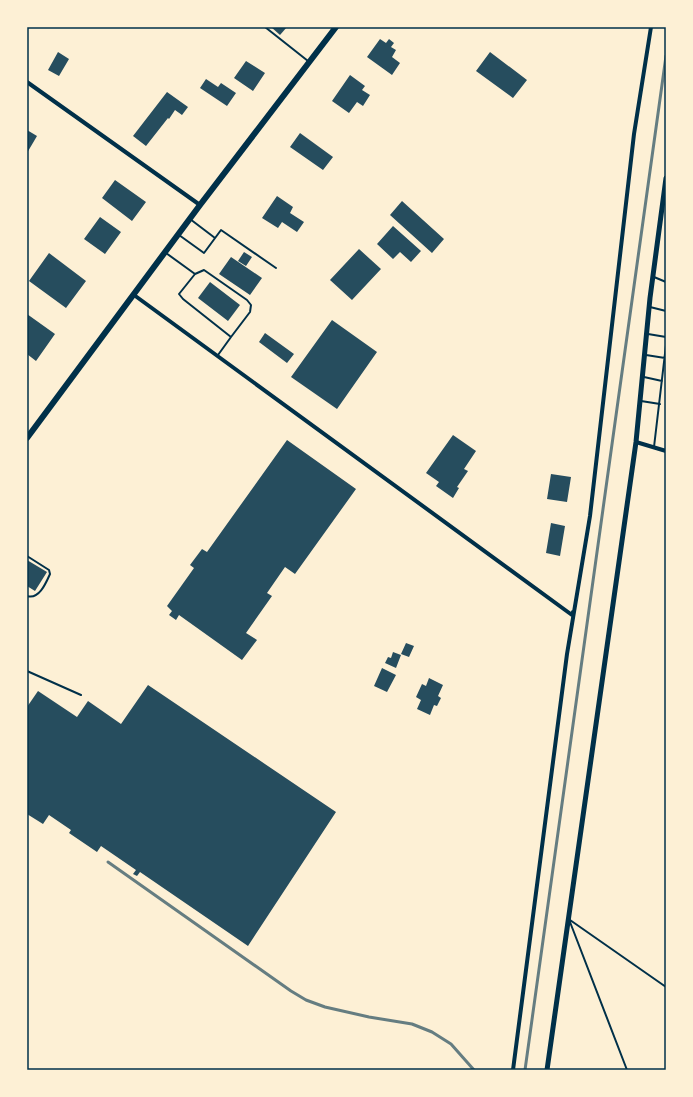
<svg xmlns="http://www.w3.org/2000/svg" width="693" height="1097" viewBox="0 0 693 1097" font-family="'Nunito Sans',sans-serif">
<style>
.building{fill:#264d5e}
.lines{fill:none;stroke-linecap:round;stroke-linejoin:round}
.service{stroke:#003049;stroke-width:2}
.minor{stroke:#003049;stroke-width:4}
.tertiary{stroke:#003049;stroke-width:5}
.primary{stroke:#003049;stroke-width:6}
.rail{stroke:#657d81;stroke-width:3}
.neatline{fill:none;stroke:#003049;stroke-width:1.5}
</style>
<rect width="100%" height="100%" fill="#fdf0d5"/>
<!-- building -->
<path class="building" d="M271,27H287L280,35Z
M380,39L386,43L389,39L394,43L391,47L396,50L392,57L400,63L392,75L367,57Z
M58,52L69,59L59,76L48,70Z
M490,52L527,80L513,98L476,71Z
M246,61L265,73L253,91L234,78Z
M350,75L365,86L362,90L370,95L363,106L357,102L349,113L332,101Z
M206,79L218,87L221,83L236,93L227,106L200,88Z
M167,92L188,107L182,115L175,110L169,119L168,118L146,146L133,136Z
M27,130L37,136L27,153Z
M300,133L333,157L323,170L290,147Z
M115,180L146,202L132,221L102,198Z
M277,196L293,207L290,213L304,222L297,232L282,222L278,228L262,218Z
M402,201L444,239L432,253L390,215Z
M100,217L121,232L105,254L84,239Z
M393,226L421,251L411,262L400,252L393,259L377,244Z
M359,249L381,269L352,300L330,280Z
M244,252L252,257L246,266L238,261Z
M49,253L86,281L66,308L29,281Z
M231,257L262,278L250,295L219,274Z
M210,282L240,305L228,321L198,298Z
M27,314L55,334L36,361L27,354Z
M332,320L377,352L337,409L291,377Z
M265,333L294,354L287,363L259,342Z
M453,435L476,451L464,469L468,471L457,487L459,488L453,498L436,486L439,482L426,473Z
M287,440L356,489L295,574L285,567L267,593L272,596L246,633L257,640L242,660L179,615L176,620L169,615L172,611L167,606L194,568L190,565L202,549L207,552Z
M551,474L571,477L567,502L547,499Z
M551,523L565,526L560,556L546,553Z
M27,560L47,572L35,591L27,586Z
M406,643L414,646L409,657L401,654Z
M393,652L401,655L396,668L385,663L388,657L391,658Z
M382,668L396,675L387,692L374,686Z
M429,678L443,685L438,696L441,698L437,706L434,705L430,715L417,709L421,700L416,697L422,684L426,686Z
M148,685L336,812L248,946L140,872L137,876L133,874L136,870L101,846L97,852L69,833L71,830L49,815L43,824L27,814V707L38,691L77,717L88,701L121,724Z"/>
<g class="lines">
<!-- service -->
<path class="service" d="M265,27L308,61
M190,219L215,238
M179,235L204,253L221,230L276,268
M166,253L195,274L179,294L183,299L231,337L218,355
M195,274L204,270L247,300L251,305L250,312L231,337
M654,277L666,282
M650,307L666,311
M648,334L666,337
M646,355L665,358
M644,377L662,381
M641,401L660,404
M654,447L666,345
M27,556L49,570L50,574C46,583 39,600 27,596
M27,671L81,695
M570,920L666,987
M570,922L627,1070"/>
<!-- minor -->
<path class="minor" d="M27,82L200,205
M134,295L572,615L573,612
M636,442L666,451
M513,1070L567,654L590,516L634,134L651,27"/>
<!-- tertiary -->
<path class="tertiary" d="M547,1070L636,442L650,298L666,178"/>
<!-- primary -->
<path class="primary" d="M27,438L200,205L336,27"/>
<!-- rail -->
<path class="rail" d="M108,862L291,991L306,1000L325,1007L369,1017L412,1024L432,1032L451,1044L474,1070
M525,1070L666,56"/>
</g>
<!-- border -->
<rect width="693" height="1097" fill="none" stroke="#fdf0d5" stroke-width="56"/>
<rect x="28" y="28" width="637" height="1041" class="neatline"/>
</svg>
